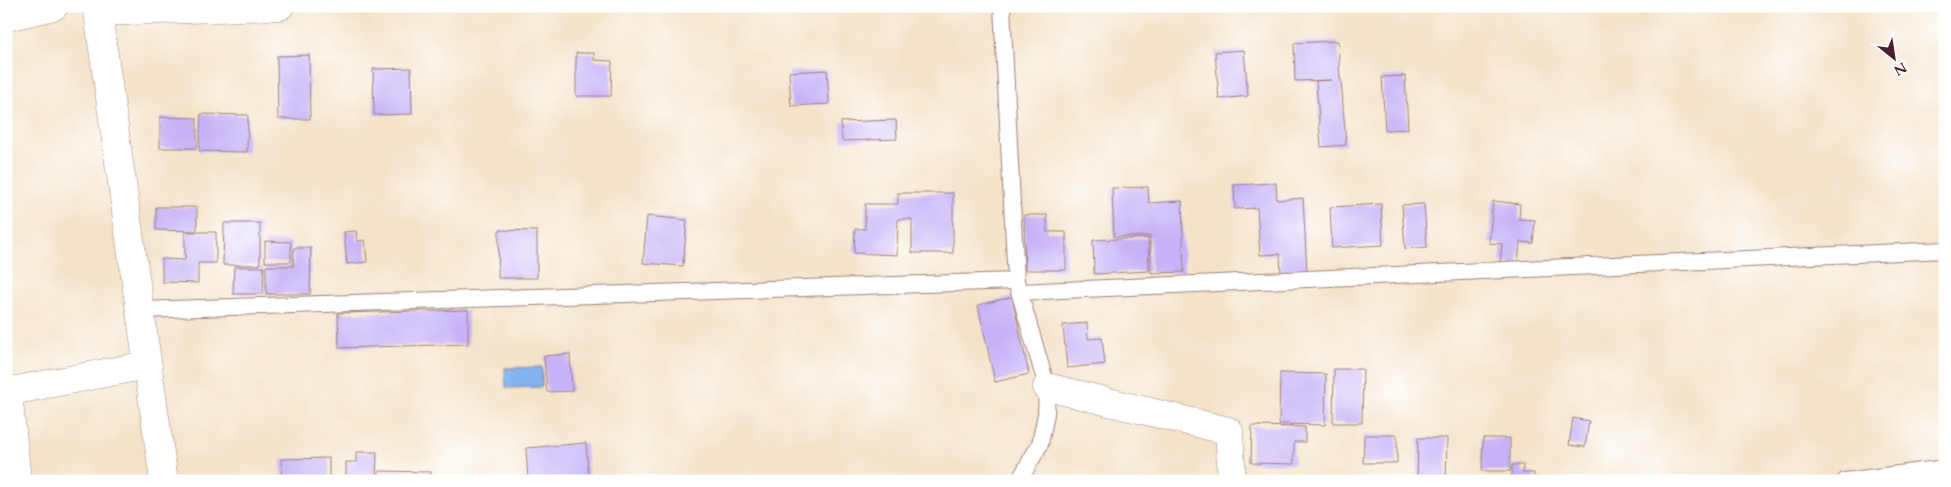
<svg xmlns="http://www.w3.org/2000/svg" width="1951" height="487" viewBox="0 0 1951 487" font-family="Cardo,serif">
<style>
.water{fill:#83b3ef;stroke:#66698d}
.building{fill:#c6b3f7}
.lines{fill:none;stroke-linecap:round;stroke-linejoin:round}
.lane-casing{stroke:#9f817a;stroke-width:18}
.street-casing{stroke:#9f817a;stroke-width:29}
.lane{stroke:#fff;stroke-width:16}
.street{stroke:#fff;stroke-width:28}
</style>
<rect width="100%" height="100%" fill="#fff"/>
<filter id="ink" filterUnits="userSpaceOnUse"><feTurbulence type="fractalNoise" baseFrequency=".02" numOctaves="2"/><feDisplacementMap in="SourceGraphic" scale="10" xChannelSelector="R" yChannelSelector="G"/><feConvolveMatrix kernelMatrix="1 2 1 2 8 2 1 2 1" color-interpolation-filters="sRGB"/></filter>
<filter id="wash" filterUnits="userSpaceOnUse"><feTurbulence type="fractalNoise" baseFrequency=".0096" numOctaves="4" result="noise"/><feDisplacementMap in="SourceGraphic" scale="20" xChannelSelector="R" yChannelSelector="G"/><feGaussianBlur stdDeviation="1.12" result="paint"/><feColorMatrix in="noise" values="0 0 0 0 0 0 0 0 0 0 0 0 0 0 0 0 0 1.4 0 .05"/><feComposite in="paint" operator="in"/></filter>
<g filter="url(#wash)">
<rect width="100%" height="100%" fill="#f4e3c9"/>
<!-- water -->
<path class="water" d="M542,367V387L506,388L505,368Z"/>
<g id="blocks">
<!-- building -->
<path class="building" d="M1338,41L1340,79H1341L1346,145L1321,147L1316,81L1331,80L1295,81L1294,43Z
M1244,50L1248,96L1219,99L1215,52Z
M576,53H594V60L612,61L611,96H576Z
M309,55L310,119H278L277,56Z
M411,68L412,114L374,115L373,69Z
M827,70L829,104L791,106L789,72Z
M1405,76L1408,129L1385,130L1382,77Z
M201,114L248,115L247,152L199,151Z
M160,117L197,118V148H160Z
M896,120L897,139L842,141L841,122Z
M1276,183L1277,200L1303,198L1307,272L1281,274L1280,254L1260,255L1257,208L1235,209L1234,185Z
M1148,187L1149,203L1182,201L1184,272L1151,273L1150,236L1114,237L1112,188Z
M898,193H953V253H912V219H898L897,255L854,253L855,229H865V204H898Z
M1493,201L1520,204L1519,219L1535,220L1533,243L1520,242L1518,265L1500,263L1502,244L1489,243Z
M1381,204L1383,245L1332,248L1330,207Z
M1424,204L1427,247L1405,249L1402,205Z
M156,207H197V231L156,230Z
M1024,215H1047V232H1066V270H1025Z
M647,216L687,220L683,266L643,263Z
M224,223H260V265H223Z
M499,230L537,231V278H498Z
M356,231L357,241L365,240L367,262L347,264L344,232Z
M185,232H216V263H198V283L162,282V259L185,260Z
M1148,238L1149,271L1094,274L1093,240Z
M265,241L291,242V262H265Z
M294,248H311L310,294H266V266H293Z
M234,267H264L263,294H233Z
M1012,297L1029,374L995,382L978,305Z
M468,310V344L339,348L338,313Z
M1087,323L1088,339L1102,338L1105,364L1067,368L1063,325Z
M570,354L572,391L547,392L544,356Z
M1334,369H1363L1362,423H1333Z
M1280,373L1326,374L1325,425L1279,424Z
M1573,418L1589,421L1585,447L1569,445Z
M1252,426L1305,427V442H1294V464L1251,463Z
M1364,435H1397V463H1363Z
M1418,438H1447L1446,481H1417Z
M1483,438H1510V471H1482Z
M586,443L589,481H528L526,448Z
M356,452H377L376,481H346V462H356Z
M329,458V481H282L281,459Z
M1512,465H1523V473H1534V481H1512Z
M379,471L431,472V481H379Z"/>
</g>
</g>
<g filter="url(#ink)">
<use href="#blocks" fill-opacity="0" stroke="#9f817a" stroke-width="1"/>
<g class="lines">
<!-- lane casing -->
<g class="lane-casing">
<path id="lane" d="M1002,6L1016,281L1047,387L1046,414L1040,444L1019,481
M1019,292L1945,250
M140,310L1016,281
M1845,481L1945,468"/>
</g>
<!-- street casing -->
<g class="street-casing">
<path id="street" d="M97,6L164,481
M98,12L280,6
M6,17L54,6
M1047,387L1229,431L1232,481
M6,392L147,365
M8,392L17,481"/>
</g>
<!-- lane -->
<use href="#lane" class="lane"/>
<!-- street -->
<use href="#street" class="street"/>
</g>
</g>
<!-- margin -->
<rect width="1951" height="487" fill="none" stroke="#fff" stroke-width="25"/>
<!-- north arrow -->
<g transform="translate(1894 58) rotate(150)" stroke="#ffffff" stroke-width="4" paint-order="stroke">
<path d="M0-4L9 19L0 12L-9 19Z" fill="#4a1f2b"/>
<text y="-8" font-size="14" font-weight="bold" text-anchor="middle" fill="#4a1f2b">N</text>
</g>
</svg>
